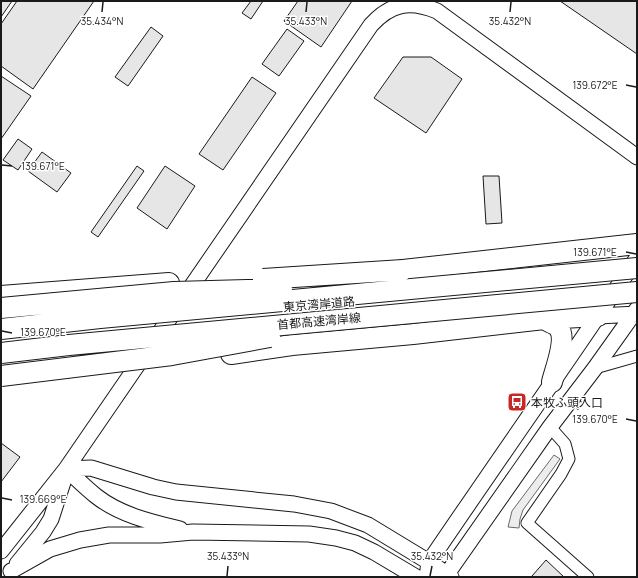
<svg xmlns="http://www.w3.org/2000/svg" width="638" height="578" viewBox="0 0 638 578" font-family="Manrope,'Noto Sans JP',sans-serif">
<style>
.built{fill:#ededed;stroke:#6a6a6a}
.building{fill:#e6e6e6;stroke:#1a1a1a}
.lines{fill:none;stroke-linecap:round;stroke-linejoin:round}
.street-casing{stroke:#1a1a1a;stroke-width:13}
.secondary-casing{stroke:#1a1a1a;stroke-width:17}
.highway-casing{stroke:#1a1a1a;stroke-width:22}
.street{stroke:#fff;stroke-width:11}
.secondary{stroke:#fff;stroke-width:15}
.highway{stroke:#fff;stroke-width:20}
.highway-bridge-casing{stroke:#1a1a1a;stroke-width:22;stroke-linecap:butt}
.highway-bridge{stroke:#fff;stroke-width:20}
.ticks{fill:none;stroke:#1a1a1a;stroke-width:1.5}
.labels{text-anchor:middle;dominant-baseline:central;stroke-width:3;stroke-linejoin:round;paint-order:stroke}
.street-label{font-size:12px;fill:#1a1a1a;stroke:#fff}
.poi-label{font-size:12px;fill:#1a1a1a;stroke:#fff;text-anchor:start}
.ticks-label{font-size:10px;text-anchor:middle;fill:#1a1a1a;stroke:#fff;stroke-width:3;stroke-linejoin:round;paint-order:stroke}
</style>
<rect width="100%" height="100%" fill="#fff"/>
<!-- built -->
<path class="built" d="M554,455L560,459L523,510L520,519L519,528L508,527L512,511Z"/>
<!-- building -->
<path class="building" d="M1,1H12L1,17Z
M17,1H94L33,89L1,66V24Z
M251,1H263L251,19L242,13Z
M298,1H352L321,47L284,21Z
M560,1H637V54Z
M151,27L163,36L128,86L115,77Z
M287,29L304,41L279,76L262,64Z
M403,57H431L462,79L426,133L374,98Z
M1,76L31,96L1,139Z
M252,77L276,93L223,170L199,154Z
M18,139L32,149L18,170L3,160Z
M42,152L71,173L57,192L28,171Z
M137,166L144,171L98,237L91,232Z
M165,166L195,186L167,229L137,208Z
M483,176H499L502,223L486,224Z
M580,401L583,403L578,410L576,408Z
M1,443L20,457L1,482Z
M546,560L564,577H533L532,576Z"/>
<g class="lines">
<!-- street casing -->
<g class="street-casing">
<path id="street" d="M595,368L637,356
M550,427L565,444L569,459L561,474L527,523L588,577"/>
</g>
<!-- secondary casing -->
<g class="secondary-casing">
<path id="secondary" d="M598,316L637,314
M66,469L91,468L153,487L176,492L294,504L331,511L368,525L429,562L451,577
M66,469C76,478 86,488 96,496C120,515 151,522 180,529
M1,551L66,469L371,25C391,3 410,0 437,11L637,157
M17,564L43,532L51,519L65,476
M11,571L50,549L80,540L109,535H160L193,532L309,534L336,538L355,543L374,552L416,577
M427,577L429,562C498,460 569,360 637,258
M440,577L447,574L550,427L595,368L637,309"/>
</g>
<!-- highway casing -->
<g class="highway-casing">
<path id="highway" d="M403,270L637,244
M1,296L169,283
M544,319C548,322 555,324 558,327C568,338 555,369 552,382
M231,354L292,345L413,334L544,319L598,316"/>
</g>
<!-- street -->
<use href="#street" class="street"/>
<!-- secondary -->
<use href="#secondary" class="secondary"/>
<!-- highway -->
<use href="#highway" class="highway"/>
<!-- highway-bridge casing -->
<g class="highway-bridge-casing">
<path id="highway-bridge" d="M263,279L403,270
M1,308L174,292L282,289
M1,329L100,318L637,268
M1,353L69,345L637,292
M1,376L172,355L270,337"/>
</g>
<!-- highway-bridge -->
<use href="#highway-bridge" class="highway-bridge"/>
</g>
<!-- ticks -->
<path class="ticks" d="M102,12L103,2M306,12L307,2M510,12L511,2M626,85L636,87M2,165L12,166M626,252L636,254M2,331L12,333M626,419L636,421M2,498L12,500M227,576L228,566M430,576L432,566"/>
<!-- icons -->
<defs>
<g id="bus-square" transform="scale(1)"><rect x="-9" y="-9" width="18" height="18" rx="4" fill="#c62828" stroke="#fff"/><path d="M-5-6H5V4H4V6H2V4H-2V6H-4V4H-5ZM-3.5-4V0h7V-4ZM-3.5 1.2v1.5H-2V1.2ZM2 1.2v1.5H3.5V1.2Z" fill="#fff"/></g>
</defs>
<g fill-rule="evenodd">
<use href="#bus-square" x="517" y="402"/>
</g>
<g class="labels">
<!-- street labels -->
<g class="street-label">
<text transform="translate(319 304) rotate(-5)">東京湾岸道路</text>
<text transform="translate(319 321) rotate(-5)">首都高速湾岸線</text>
</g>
<!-- poi labels -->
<g class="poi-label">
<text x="531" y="402">本牧ふ頭入口</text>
</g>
</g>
<g class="ticks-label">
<text x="102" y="25">35.434°N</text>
<text x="306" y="25">35.433°N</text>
<text x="510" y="25">35.432°N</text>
<text x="595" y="89">139.672°E</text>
<text x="43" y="170">139.671°E</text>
<text x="595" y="256">139.671°E</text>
<text x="43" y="336">139.670°E</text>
<text x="595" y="423">139.670°E</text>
<text x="43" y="503">139.669°E</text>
<text x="228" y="560">35.433°N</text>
<text x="432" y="560">35.432°N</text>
</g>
<!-- border -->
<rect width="638" height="578" fill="none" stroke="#1a1a1a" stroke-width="4"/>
</svg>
